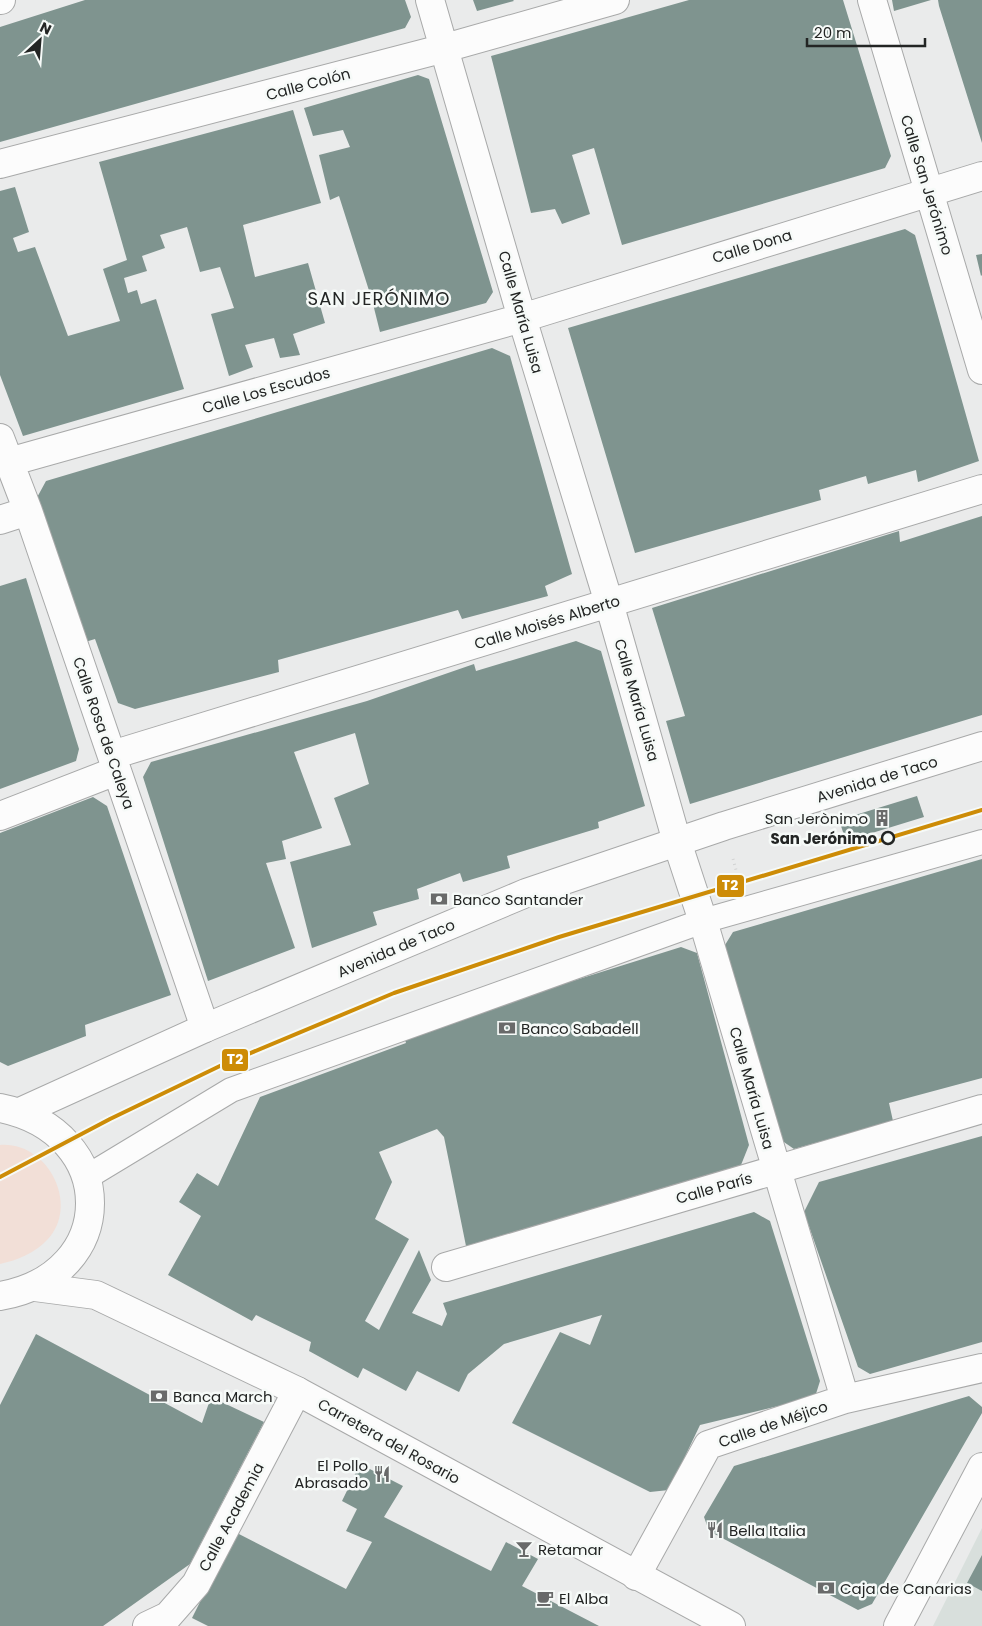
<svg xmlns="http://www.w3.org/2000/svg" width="982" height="1626" viewBox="0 0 982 1626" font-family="Poppins,sans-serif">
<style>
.built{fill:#d8dfdc}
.green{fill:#f2dfd7}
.building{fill:#7f948f}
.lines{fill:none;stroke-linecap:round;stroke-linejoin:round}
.pedestrian-casing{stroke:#a8a9a9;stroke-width:26}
.minor-casing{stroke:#a8a9a9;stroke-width:30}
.secondary-casing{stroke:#a8a9a9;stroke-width:30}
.primary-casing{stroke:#a8a9a9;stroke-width:30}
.path{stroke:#d1d2d2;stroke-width:3;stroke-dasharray:1 4;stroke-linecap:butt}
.pedestrian{stroke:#fcfcfc;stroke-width:24}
.minor{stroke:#fcfcfc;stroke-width:28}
.secondary{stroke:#fcfcfc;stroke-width:28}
.primary{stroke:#fcfcfc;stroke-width:28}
.tram-1-casing{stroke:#f6faf8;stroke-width:8}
.tram-1{stroke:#cd8c07;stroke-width:4}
.stop-dot{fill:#f6faf8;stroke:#232524;stroke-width:2.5}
.labels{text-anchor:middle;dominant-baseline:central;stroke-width:5;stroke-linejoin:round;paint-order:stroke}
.street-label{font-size:15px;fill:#232524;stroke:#f6faf8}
.poi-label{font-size:15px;fill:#232524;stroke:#f6faf8;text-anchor:start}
.stop-label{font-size:15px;font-weight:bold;fill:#232524;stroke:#f6faf8;text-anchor:end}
.quarter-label{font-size:18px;letter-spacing:1px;fill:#232524;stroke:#f6faf8}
.line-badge{stroke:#f6faf8;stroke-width:2}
.badge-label{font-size:14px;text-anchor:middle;font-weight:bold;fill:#fff}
</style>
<rect width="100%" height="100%" fill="#eaebeb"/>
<!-- built -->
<path class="built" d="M982,1528V1626H933Z"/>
<!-- green -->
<path class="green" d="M0,1145C47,1141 80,1204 48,1239C35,1253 18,1260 0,1264Z"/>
<!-- building -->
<path class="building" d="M85,0H405L411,17L405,28L0,142V27Z
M473,0H513L514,1L477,11Z
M689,0H843L891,156L885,168L622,245L594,148L572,155L590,214L562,224L555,209L531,213L491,56Z
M892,0H931L894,11Z
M938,0H982V143L939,6Z
M418,75L429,79L493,292L486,303L380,332L372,300L339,196L330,200L319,155L350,147L343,130L313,136L304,108Z
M293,110L321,203L243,225L255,277L308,263L325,323L293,334L300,355L280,358L274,338L245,345L253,367L229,376L211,314L234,308L220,267L200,272L187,227L160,235L165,248L142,256L147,271L124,278L128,293L137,290L141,304L156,299L184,389L23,436L0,375V191L15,187L29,232L13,238L18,252L35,247L68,336L120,321L103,269L127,260L99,162Z
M905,229L915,235L979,461L918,482L916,470L868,484L866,476L819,490L821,500L635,553L568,328Z
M982,254V275L981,276L976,255Z
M492,348L510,356L572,574L545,586L548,596L462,619L458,610L278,660L279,672L135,709L118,703L95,639L82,643L34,503L46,481Z
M982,516V715L690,804L666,721L685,716L652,608L899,531L900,542Z
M26,578L79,749L76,761L0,789V586Z
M576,641L601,651L645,806L598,822L599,828L507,856L510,868L463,882L460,873L417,889L419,899L373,912L377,925L312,948L290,862L351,845L334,798L369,784L355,733L294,752L322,828L282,841L286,859L266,863L295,948L208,981L143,777L151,762L367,701L474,664L476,671Z
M917,796L924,817L846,841L839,820Z
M93,797L107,806L171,995L85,1025L86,1036L8,1066L0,1062V833Z
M982,859V1078L889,1103L893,1121L794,1149L781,1140L725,945L733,932Z
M681,947L697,953L749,1145L741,1165L466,1246L444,1137L437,1129L379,1152L392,1182L375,1219L409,1239L365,1321L379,1330L419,1250L431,1280L412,1313L442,1326L447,1314L443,1303L754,1212L770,1221L820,1381L815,1397L700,1425L669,1490L650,1492L512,1423L560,1332L590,1345L602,1315L504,1344L468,1374L459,1392L417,1371L406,1391L363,1368L358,1378L309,1351L311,1342L256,1315L252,1321L168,1275L201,1216L179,1202L197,1173L218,1186L260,1097L406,1043L403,1034Z
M982,1136V1342L870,1374L858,1367L804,1212L819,1182Z
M36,1334L202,1423L211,1397L264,1422L190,1564L103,1626H0V1405Z
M969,1396L982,1407V1413L872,1604L858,1610L709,1531L704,1517L734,1466Z
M360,1464L403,1486L384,1517L491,1571L506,1542L538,1559L522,1586L599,1626H208L192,1618L235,1532L346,1589L372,1542L346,1531L357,1509L342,1501Z
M982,1555V1591L967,1583Z"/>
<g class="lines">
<!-- pedestrian casing -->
<g class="pedestrian-casing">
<path id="pedestrian" d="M87,1177L231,1090L703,921L982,842"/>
</g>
<!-- minor casing -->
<g class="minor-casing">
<path id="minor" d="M0,0H1
M430,0L522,318L609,603L677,842L703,921L845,1399
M872,0L982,370
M0,164L445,48L615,0
M0,438L28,511L205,1028
M9,462L522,318L982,176
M0,520L28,511
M112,755L982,489
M0,816L116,771
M446,1267L982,1109
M636,1576L708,1445L845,1399L982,1368
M147,1626L168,1616L196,1584L297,1391
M898,1626L982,1467"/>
</g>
<!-- secondary casing -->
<g class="secondary-casing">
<path id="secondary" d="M20,1112L205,1028L526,893L724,826L982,746
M35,1287L96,1295L297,1391L731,1626"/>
</g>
<!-- primary casing -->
<g class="primary-casing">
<path id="primary" d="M0,1108C120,1132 120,1275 0,1296"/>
</g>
<!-- path -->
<path class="path" d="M733,859L738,877"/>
<!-- pedestrian -->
<use href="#pedestrian" class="pedestrian"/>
<!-- minor -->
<use href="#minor" class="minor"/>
<!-- secondary -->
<use href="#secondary" class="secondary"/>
<!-- primary -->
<use href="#primary" class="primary"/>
<!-- tram-1 casing -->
<g class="tram-1-casing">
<path id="tram-1" d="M0,1177L110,1119L222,1065L394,993L559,937L982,810"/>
</g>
<!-- tram-1 -->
<use href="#tram-1" class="tram-1"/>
</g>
<!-- icons -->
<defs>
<g id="building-bare" transform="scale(1.35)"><path d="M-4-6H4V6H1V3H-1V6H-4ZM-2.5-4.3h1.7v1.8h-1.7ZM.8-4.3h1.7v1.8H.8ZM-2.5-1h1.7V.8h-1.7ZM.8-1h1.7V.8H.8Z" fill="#696a6a" stroke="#f6faf8" stroke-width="2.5" paint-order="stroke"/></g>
<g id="bank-bare" transform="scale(1.35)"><path d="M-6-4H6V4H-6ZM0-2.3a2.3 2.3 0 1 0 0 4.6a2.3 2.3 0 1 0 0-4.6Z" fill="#696a6a" stroke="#f6faf8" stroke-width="2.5" paint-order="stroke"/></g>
<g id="restaurant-bare" transform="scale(1.35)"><path d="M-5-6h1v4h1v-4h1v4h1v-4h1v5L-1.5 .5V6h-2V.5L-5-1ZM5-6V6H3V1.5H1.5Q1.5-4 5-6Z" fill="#696a6a" stroke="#f6faf8" stroke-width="2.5" paint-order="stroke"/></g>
<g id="bar-bare" transform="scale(1.35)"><path d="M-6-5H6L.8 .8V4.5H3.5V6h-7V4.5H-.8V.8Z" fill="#696a6a" stroke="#f6faf8" stroke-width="2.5" paint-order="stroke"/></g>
<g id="cafe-bare" transform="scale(1.35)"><path d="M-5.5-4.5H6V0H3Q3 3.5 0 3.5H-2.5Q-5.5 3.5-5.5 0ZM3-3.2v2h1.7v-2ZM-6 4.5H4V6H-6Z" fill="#696a6a" stroke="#f6faf8" stroke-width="2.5" paint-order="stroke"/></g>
</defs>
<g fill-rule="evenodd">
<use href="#building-bare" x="882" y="818"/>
<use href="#bank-bare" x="439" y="899"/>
<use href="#bank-bare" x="507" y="1028"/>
<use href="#bank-bare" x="159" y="1396"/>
<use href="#restaurant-bare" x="382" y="1474"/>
<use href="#restaurant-bare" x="715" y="1530"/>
<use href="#bar-bare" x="524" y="1549"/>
<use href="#bank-bare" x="826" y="1588"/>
<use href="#cafe-bare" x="545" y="1598"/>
</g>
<!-- markers -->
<circle class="stop-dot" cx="888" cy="838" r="6"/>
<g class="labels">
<!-- street labels -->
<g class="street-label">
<text transform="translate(308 84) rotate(-15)">Calle Colón</text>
<text transform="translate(927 185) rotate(73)">Calle San Jerónimo</text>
<text transform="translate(752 246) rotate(-17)">Calle Dona</text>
<text transform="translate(521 312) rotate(74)">Calle María Luisa</text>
<text transform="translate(266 390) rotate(-16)">Calle Los Escudos</text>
<text transform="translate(547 622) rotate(-17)">Calle Moisés Alberto</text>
<text transform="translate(637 700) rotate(74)">Calle María Luisa</text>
<text transform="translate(104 733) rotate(71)">Calle Rosa de Caleya</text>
<text transform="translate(877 779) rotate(-17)">Avenida de Taco</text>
<text transform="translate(396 948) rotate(-23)">Avenida de Taco</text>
<text transform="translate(752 1088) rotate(74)">Calle María Luisa</text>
<text transform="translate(714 1188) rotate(-16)">Calle París</text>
<text transform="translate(773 1424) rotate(-19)">Calle de Méjico</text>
<text transform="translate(389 1441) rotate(29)">Carretera del Rosario</text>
<text transform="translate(231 1517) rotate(-62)">Calle Academia</text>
</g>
<!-- poi labels -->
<g class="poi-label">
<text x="868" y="818" text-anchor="end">San Jerònimo</text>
<text x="453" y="899">Banco Santander</text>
<text x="521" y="1028">Banco Sabadell</text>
<text x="173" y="1396">Banca March</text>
<text x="368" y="1465" text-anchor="end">El Pollo<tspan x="368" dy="17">Abrasado</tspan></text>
<text x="729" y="1530">Bella Italia</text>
<text x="538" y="1549">Retamar</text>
<text x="840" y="1588">Caja de Canarias</text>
<text x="559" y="1598">El Alba</text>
</g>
<!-- stop labels -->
<g class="stop-label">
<text x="877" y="838">San Jerónimo</text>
</g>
<!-- quarter labels -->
<g class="quarter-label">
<text x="379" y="298">SAN JERÓNIMO</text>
</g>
</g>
<g class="line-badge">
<rect x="716" y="874" width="29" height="24" rx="5" fill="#cd8c07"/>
<rect x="221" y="1048" width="28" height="24" rx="5" fill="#cd8c07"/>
</g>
<g class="badge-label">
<text x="730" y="890">T2</text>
<text x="235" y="1064">T2</text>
</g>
<!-- north arrow -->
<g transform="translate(40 40) rotate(26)" stroke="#f6faf8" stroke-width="4" paint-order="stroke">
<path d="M0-4L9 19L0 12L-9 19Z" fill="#232524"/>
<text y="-8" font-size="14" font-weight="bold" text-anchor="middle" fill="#232524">N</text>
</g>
<!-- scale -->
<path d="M807 38v8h118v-8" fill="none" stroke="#232524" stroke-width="2.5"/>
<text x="814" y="38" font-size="15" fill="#232524" stroke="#f6faf8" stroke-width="4" paint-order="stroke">20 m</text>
</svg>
